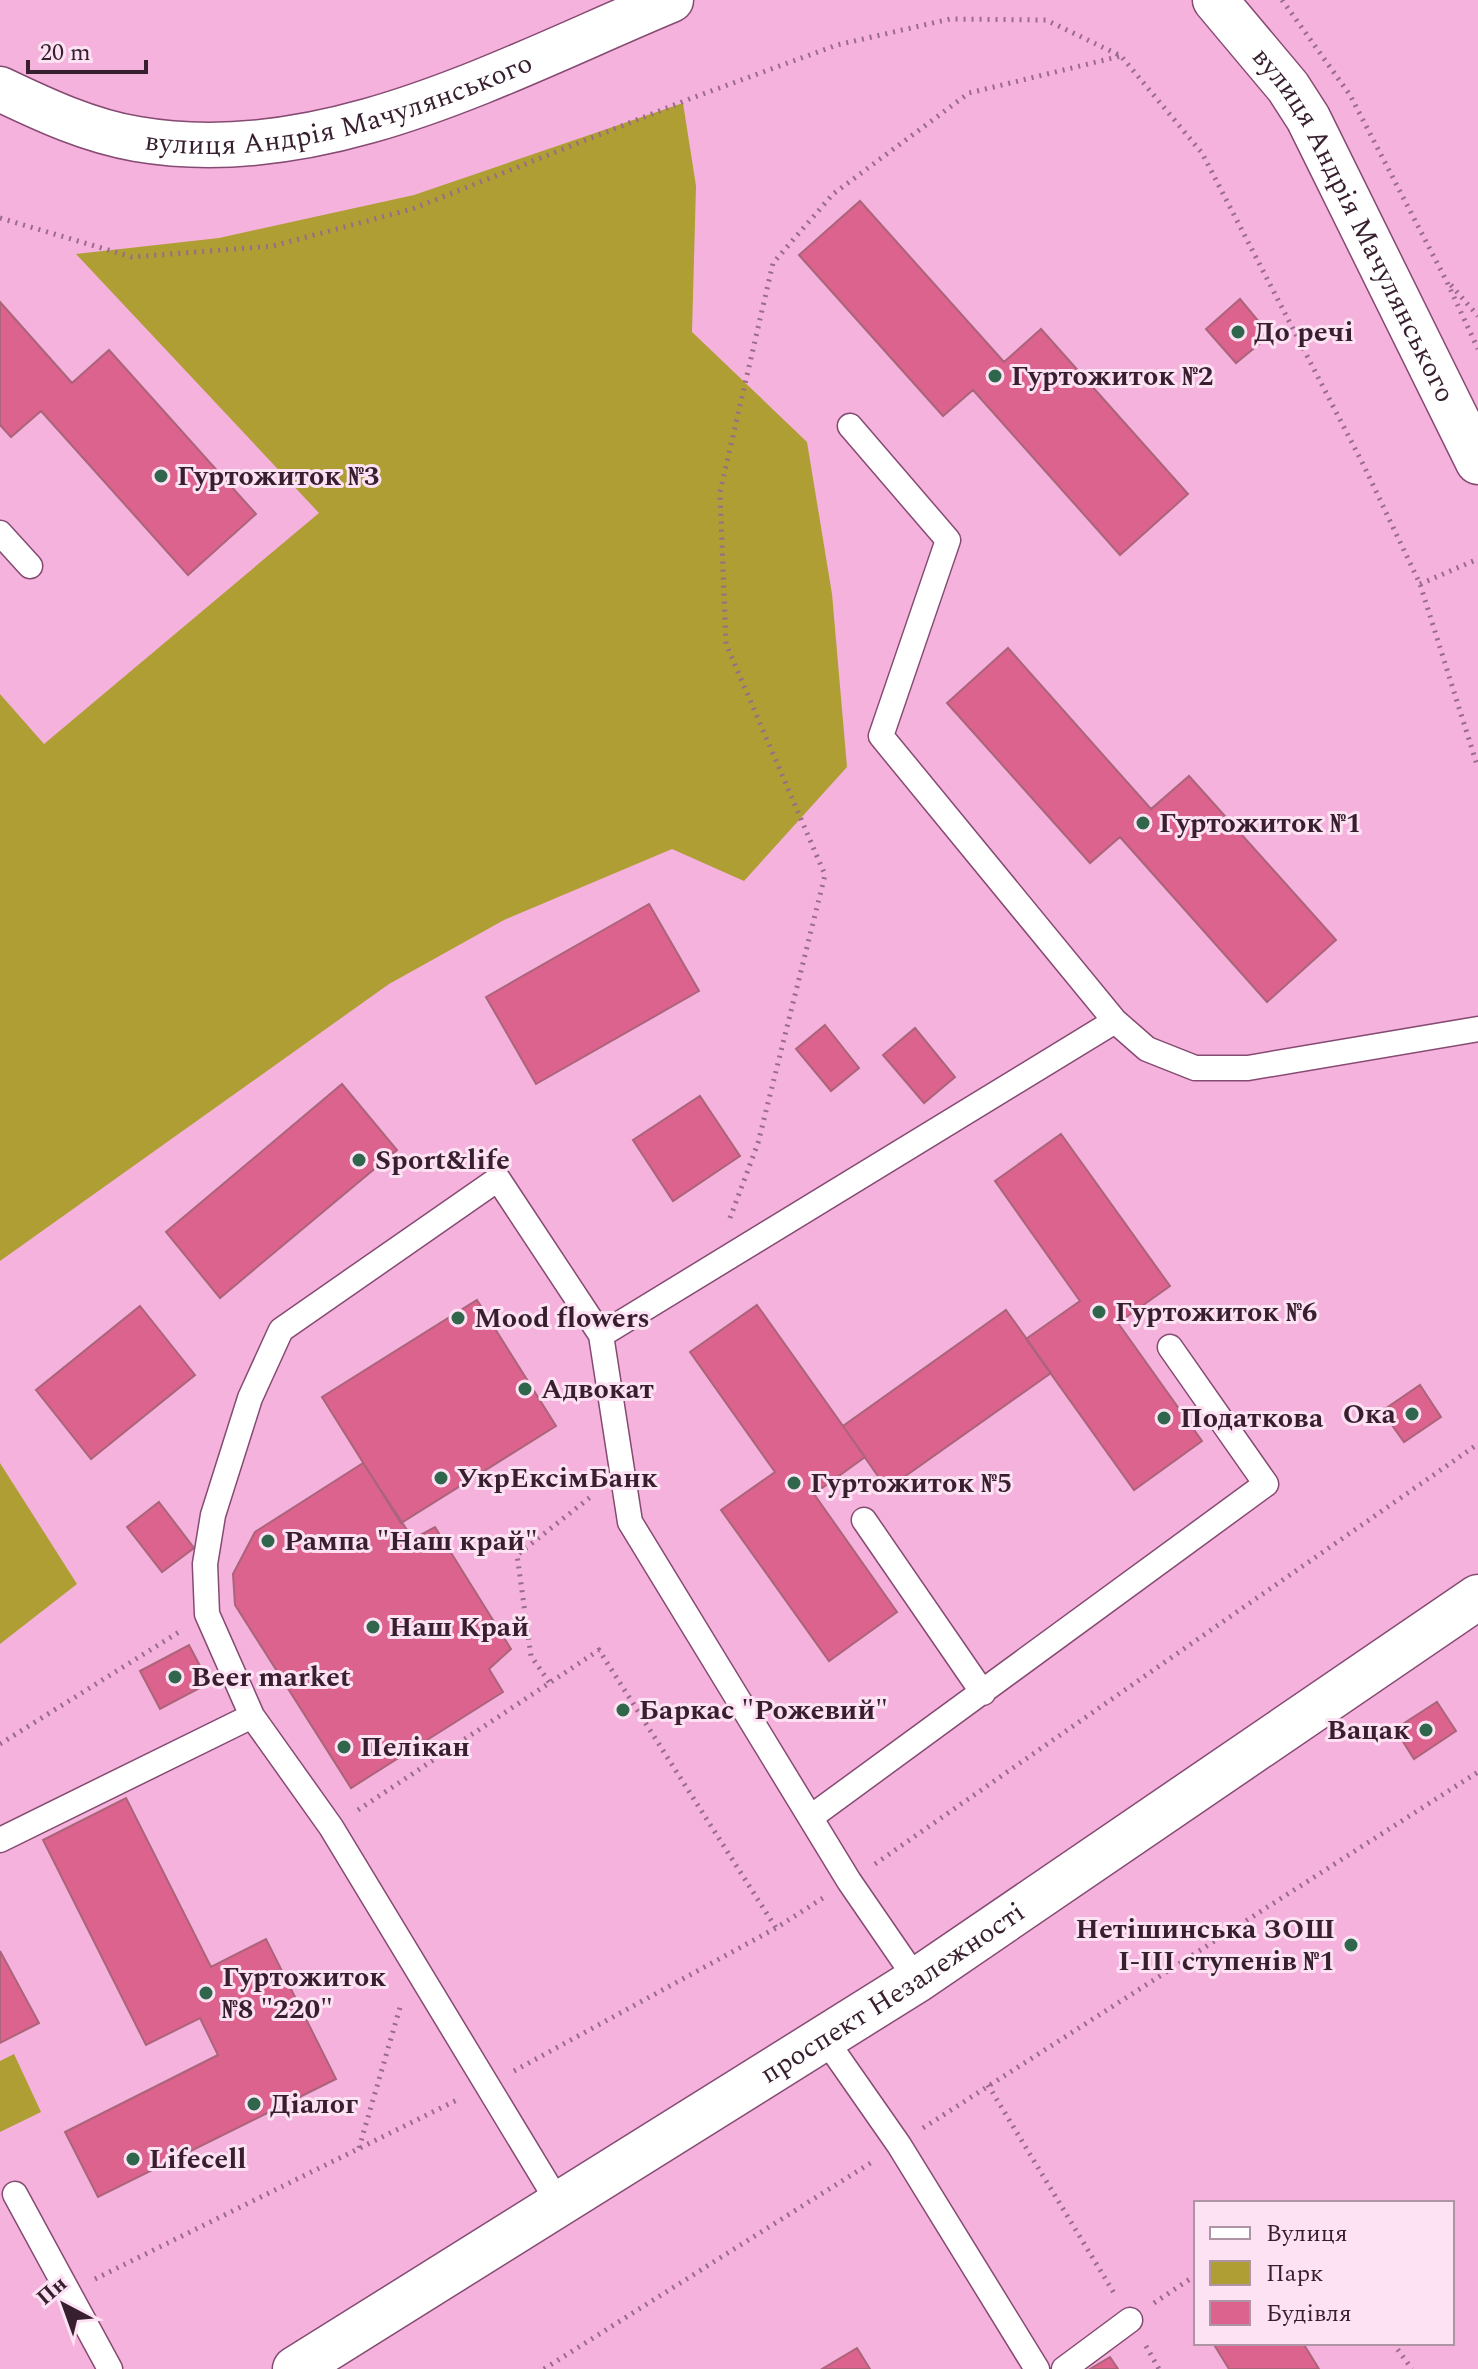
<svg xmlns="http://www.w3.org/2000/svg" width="1478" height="2369" viewBox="0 0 1478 2369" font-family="Spectral,serif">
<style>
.green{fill:#ae9e33}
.building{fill:#dc638d;stroke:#ab647a;stroke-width:2}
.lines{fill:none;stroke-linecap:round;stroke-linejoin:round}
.lane-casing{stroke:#854b72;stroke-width:27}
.secondary-casing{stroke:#854b72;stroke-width:47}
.path{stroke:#9a6b8a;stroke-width:5;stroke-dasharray:2 6;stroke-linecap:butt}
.lane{stroke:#fff;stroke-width:24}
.secondary{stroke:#fff;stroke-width:44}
.poi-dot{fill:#30664c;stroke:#fde2f3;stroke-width:3}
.labels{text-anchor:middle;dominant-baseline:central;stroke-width:6;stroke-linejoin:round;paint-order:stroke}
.street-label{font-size:28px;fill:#381f30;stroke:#fde2f3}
.poi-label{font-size:28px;font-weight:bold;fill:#381f30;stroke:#fde2f3;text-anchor:start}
</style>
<rect width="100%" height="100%" fill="#f5b2dd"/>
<!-- green -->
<path class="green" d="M683,103L696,186L692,332L807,442L832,594L847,767L744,881L672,849L504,920L389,984L0,1261V694L44,744L319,513L76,254L219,238L414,195Z
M0,1463L77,1584L0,1644Z
M14,2054L41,2112L0,2132V2061Z"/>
<!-- building -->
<path class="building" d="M860,201L1004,362L1041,329L1188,494L1120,555L973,390L943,416L799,255Z
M1240,299L1270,335L1236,363L1206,329Z
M0,302L72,383L109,350L256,514L188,575L41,411L11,437L0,425Z
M1008,648L1151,809L1189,776L1336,940L1267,1002L1120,837L1090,863L947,703Z
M649,904L699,991L536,1084L486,997Z
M825,1025L859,1068L831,1091L796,1049Z
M915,1028L955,1077L924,1103L883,1055Z
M342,1084L397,1150L220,1298L166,1232Z
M700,1096L740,1156L673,1201L633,1140Z
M1061,1134L1170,1286L1118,1323L1202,1441L1134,1490L1026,1339L1080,1301L995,1181Z
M477,1300L556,1426L401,1523L322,1397Z
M757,1305L865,1457L814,1494L897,1612L829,1661L721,1510L775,1472L690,1352Z
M140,1306L195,1375L91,1459L36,1390Z
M1006,1310L1051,1373L887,1489L843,1426Z
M1420,1385L1441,1417L1404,1442L1382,1411Z
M363,1463L413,1539L435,1527L511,1649L489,1669L503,1692L351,1788L235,1605L233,1574L255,1532Z
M159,1502L194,1548L162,1572L127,1527Z
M189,1645L209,1683L160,1709L140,1671Z
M1437,1702L1456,1731L1414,1759L1395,1729Z
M126,1798L211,1967L266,1939L336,2079L98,2197L65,2132L218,2055L200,2018L146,2045L43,1840Z
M0,1951L39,2023L0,2043Z
M1213,2343H1303L1319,2369H1229Z
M857,2348L870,2369H822Z
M1110,2357L1118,2369H1090Z"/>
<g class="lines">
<!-- lane casing -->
<g class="lane-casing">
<path id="lane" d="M850,426L948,540L881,736L1115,1021L1147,1049L1195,1068H1248L1478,1029
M0,533L30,566
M601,1335L1115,1021
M864,1520L983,1693
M811,1817L1266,1484L1170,1347
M0,1840L252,1716
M825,2039L899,2145L1037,2369
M15,2194L110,2369
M558,2202L331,1827L252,1716L207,1614L205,1564L213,1515L250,1398L281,1330L498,1179L601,1335L630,1522L849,1881L917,1980
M1064,2369L1130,2320"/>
</g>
<!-- secondary casing -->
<g class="secondary-casing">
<g id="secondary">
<path id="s1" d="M1215,0L1288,87L1308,118L1478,462"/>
<path id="s2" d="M0,89C44,110 89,131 137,139C324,171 505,69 671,0"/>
<path id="s3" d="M295,2369L917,1980L1478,1597"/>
</g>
</g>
<!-- path -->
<path class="path" d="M1282,0L1350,95L1447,282L1478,349
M0,218L132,257L273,246L412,209L692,98L837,45L950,19L1046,20L1121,56L1202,153L1364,466L1420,584L1478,768
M1451,285L1478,316
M1420,584L1478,559
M730,1218L758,1143L825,875L726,644L720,492L773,263L833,194L969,93L1121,56
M549,1682L531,1656L517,1555L593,1495
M0,1744L179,1632
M358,1810L599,1650L776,1928
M875,1864L1478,1444
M514,2071L776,1928L823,1898
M988,2085L1114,2293
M923,2128L1478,1772
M359,2148L401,2004
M95,2279L459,2099
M1154,2303L1196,2275
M1393,2343L1412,2369
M1146,2346L1159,2369
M544,2369L872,2162"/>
<!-- lane -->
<use href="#lane" class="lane"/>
<!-- secondary -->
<use href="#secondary" class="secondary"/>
</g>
<!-- markers -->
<g class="poi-dot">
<circle cx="1238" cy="332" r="8"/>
<circle cx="995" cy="376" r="8"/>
<circle cx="161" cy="476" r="8"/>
<circle cx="1143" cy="823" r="8"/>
<circle cx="359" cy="1160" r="8"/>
<circle cx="1099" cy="1312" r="8"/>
<circle cx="458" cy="1318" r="8"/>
<circle cx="525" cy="1389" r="8"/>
<circle cx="1412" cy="1414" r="8"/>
<circle cx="1164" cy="1418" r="8"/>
<circle cx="441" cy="1478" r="8"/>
<circle cx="794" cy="1483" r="8"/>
<circle cx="268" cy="1541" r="8"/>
<circle cx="373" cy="1627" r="8"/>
<circle cx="175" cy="1677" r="8"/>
<circle cx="623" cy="1710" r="8"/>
<circle cx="1426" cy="1730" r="8"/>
<circle cx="344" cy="1747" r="8"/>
<circle cx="1351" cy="1945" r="8"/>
<circle cx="206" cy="1993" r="8"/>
<circle cx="254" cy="2104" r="8"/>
<circle cx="133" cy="2159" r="8"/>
</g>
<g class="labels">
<!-- street labels -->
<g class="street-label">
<text stroke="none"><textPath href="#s2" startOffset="354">вулиця Андрія Мачулянського</textPath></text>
<text stroke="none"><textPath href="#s1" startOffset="266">вулиця Андрія Мачулянського</textPath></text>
<text stroke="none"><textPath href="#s3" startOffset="706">проспект Незалежності</textPath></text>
</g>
<!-- poi labels -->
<g class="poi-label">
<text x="1254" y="332">До речі</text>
<text x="1011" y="376">Гуртожиток №2</text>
<text x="177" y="476">Гуртожиток №3</text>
<text x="1159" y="823">Гуртожиток №1</text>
<text x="375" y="1160">Sport&amp;life</text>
<text x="1115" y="1312">Гуртожиток №6</text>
<text x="474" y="1318">Mood flowers</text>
<text x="541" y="1389">Адвокат</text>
<text x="1396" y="1414" text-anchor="end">Ока</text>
<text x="1180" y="1418">Податкова</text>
<text x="457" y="1478">УкрЕксімБанк</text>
<text x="810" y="1483">Гуртожиток №5</text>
<text x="284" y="1541">Рампа "Наш край"</text>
<text x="389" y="1627">Наш Край</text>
<text x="191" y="1677">Beer market</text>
<text x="639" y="1710">Баркас "Рожевий"</text>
<text x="1410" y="1730" text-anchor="end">Вацак</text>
<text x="360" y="1747">Пелікан</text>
<text x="1335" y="1929" text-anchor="end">Нетішинська ЗОШ<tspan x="1335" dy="32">І-ІІІ ступенів №1</tspan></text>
<text x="222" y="1977">Гуртожиток<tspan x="222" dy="32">№8 "220"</tspan></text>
<text x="270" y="2104">Діалог</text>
<text x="149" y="2159">Lifecell</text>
</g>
</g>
<!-- legend -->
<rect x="1194" y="2201" width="260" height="144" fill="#fde2f3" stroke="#ae94a5" stroke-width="2"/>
<rect x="1210" y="2227" width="40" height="12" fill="#ffffff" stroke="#ae94a5" stroke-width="2"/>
<text x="1266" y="2241" font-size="24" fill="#381f30">Вулиця</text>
<rect x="1210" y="2261" width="40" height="24" fill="#ae9e33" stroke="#ae94a5" stroke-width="2"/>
<text x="1266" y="2281" font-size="24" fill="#381f30">Парк</text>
<rect x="1210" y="2301" width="40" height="24" fill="#dc638d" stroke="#ae94a5" stroke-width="2"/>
<text x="1266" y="2321" font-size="24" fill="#381f30">Будівля</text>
<!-- north arrow -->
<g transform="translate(64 2305) rotate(319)" stroke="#fde2f3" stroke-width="6" paint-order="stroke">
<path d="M0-6L14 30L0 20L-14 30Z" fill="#381f30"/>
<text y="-12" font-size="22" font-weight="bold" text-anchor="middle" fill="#381f30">Пн</text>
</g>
<!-- scale -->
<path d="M28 60v12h118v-12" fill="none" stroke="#381f30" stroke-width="4"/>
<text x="40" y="60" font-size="24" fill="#381f30" stroke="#fde2f3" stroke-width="6" paint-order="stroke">20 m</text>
</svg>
